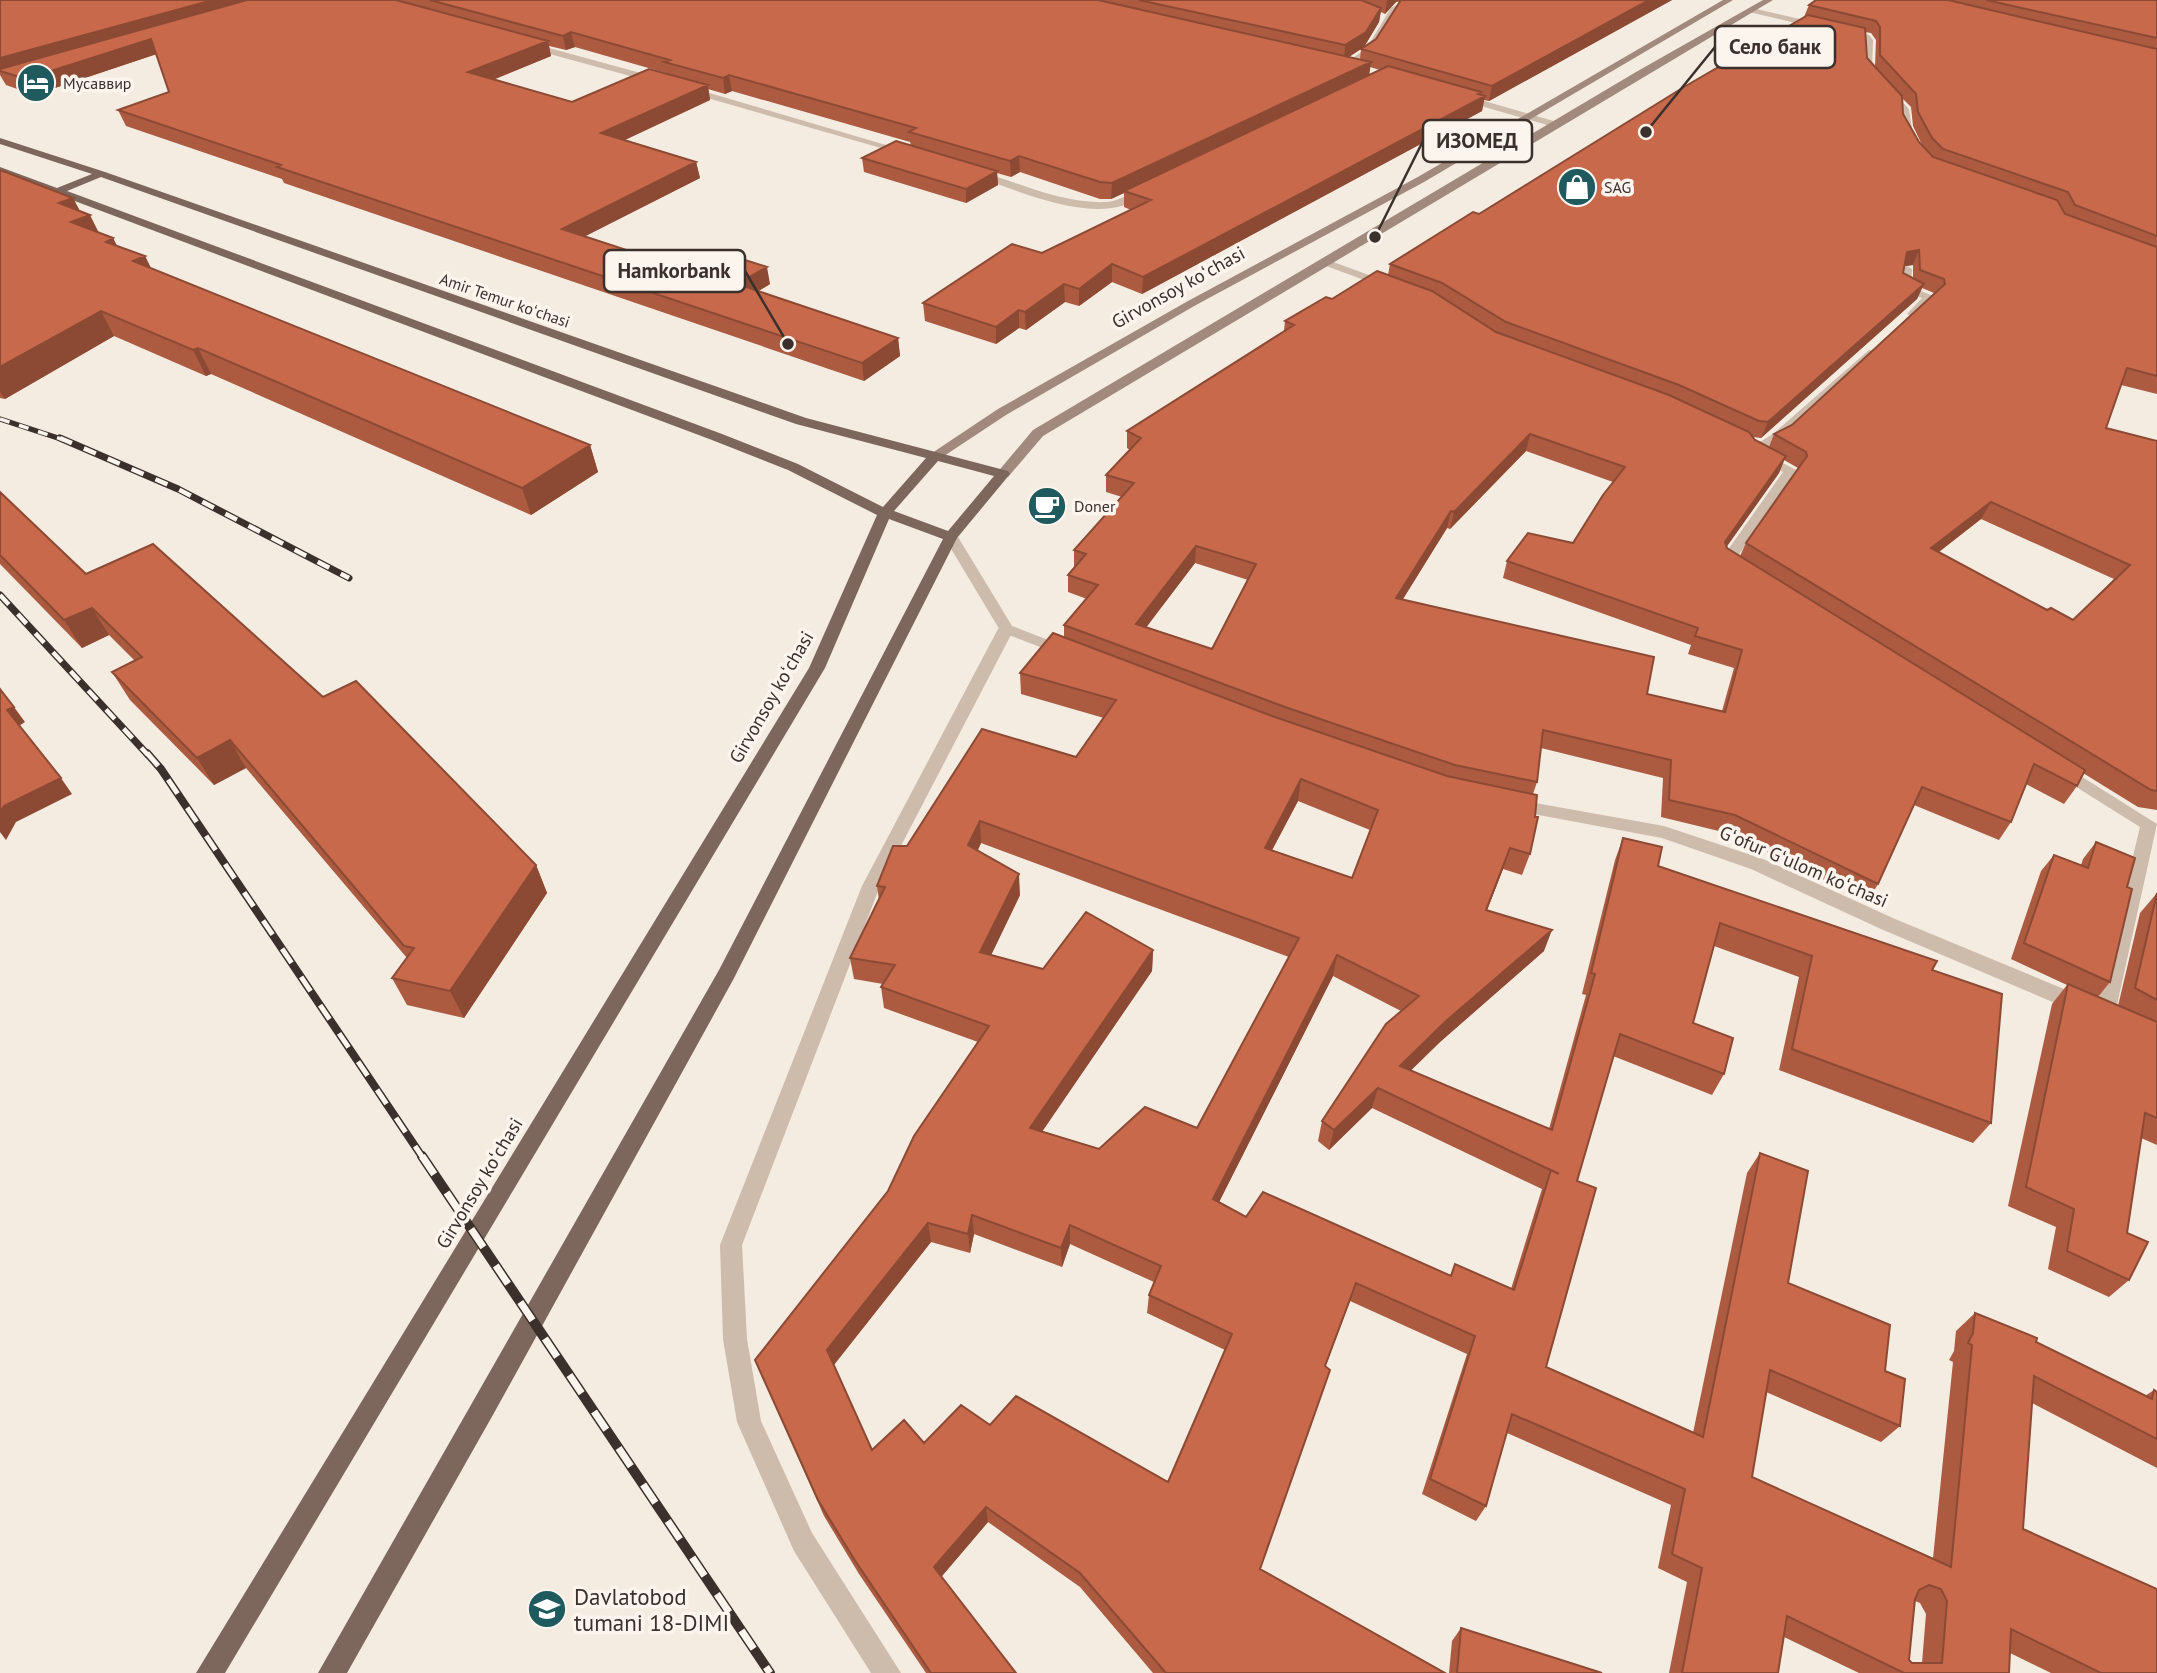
<svg xmlns="http://www.w3.org/2000/svg" width="2157" height="1673" viewBox="0 0 2157 1673" font-family="'PT Sans',sans-serif">
<style>
.lines{fill:none;stroke-linecap:round;stroke-linejoin:round}
.minor{fill:#cdbbac;fill-rule:evenodd}
.tertiary{fill:#cdbbac;fill-rule:evenodd}
.secondary{fill:#a18a7d;fill-rule:evenodd}
.primary{fill:#7d675c;fill-rule:evenodd}
.rail-far3-casing{stroke:#3b302b;stroke-width:5}
.rail-far2-casing{stroke:#3b302b;stroke-width:7}
.rail-far1-casing{stroke:#3b302b;stroke-width:8}
.rail-casing{stroke:#3b302b;stroke-width:10}
.rail-far3{stroke:#fbf5ee;stroke-width:3.5;stroke-dasharray:10;stroke-linecap:butt}
.rail-far2{stroke:#fbf5ee;stroke-width:4.5;stroke-dasharray:13;stroke-linecap:butt}
.rail-far1{stroke:#fbf5ee;stroke-width:5;stroke-dasharray:17;stroke-linecap:butt}
.rail{stroke:#fbf5ee;stroke-width:7;stroke-dasharray:22;stroke-linecap:butt}
.wall{fill:#ac5a40;fill-rule:evenodd}
.shaded-wall{fill:#8c4a34}
.building{fill:#c8694b;stroke:#8c4a34;stroke-width:2;fill-rule:evenodd}
.labels{text-anchor:middle;dominant-baseline:central;stroke-width:7;stroke-linejoin:round;paint-order:stroke}
.far-poi-label{font-size:16px;fill:#3b302b;stroke:#fbf5ee;text-anchor:start}
.far-street-label{font-size:16px;fill:#3b302b;stroke:#fbf5ee}
.street-label{font-size:19px;fill:#3b302b;stroke:#fbf5ee}
.near-poi-label{font-size:23px;fill:#3b302b;stroke:#fbf5ee;text-anchor:start}
.leader{fill:none;stroke:#3b302b;stroke-width:2.5}
.callout-dot{fill:#3b302b;stroke:#fbf5ee;stroke-width:2.5}
.callout{fill:#fbf5ee;stroke:#3b302b;stroke-width:2.5}
.callout-label{font-size:21px;text-anchor:middle;font-weight:bold;fill:#3b302b}
</style>
<rect width="100%" height="100%" fill="#f4ebe1"/>
<g class="lines">
<!-- minor -->
<path class="minor" d="M1405,0H1414C1409,5 1400,8 1396,13C1381,31 1372,69 1343,68V64L1366,49L1391,8Z
M1752,8L1869,35L1873,40L1872,69L1909,109L1914,142L1906,140L1900,127L1899,109L1864,69L1863,39L1749,12Z
M527,42L659,78L660,80L656,83L524,47Z
M683,87H689L913,153L905,155L683,91Z
M1460,94L1557,122L1559,124L1554,127L1457,99L1455,97Z
M975,170C1018,182 1061,204 1106,202C1120,202 1140,184 1151,191C1102,232 1024,192 972,175V171Z
M1325,259L1391,283L1393,285L1383,287L1321,264L1320,262Z
M1907,266L1912,269L1911,287L1936,297L1913,317L1907,314L1922,298L1899,289L1902,269Z
M1869,350L1873,351V357L1784,439L1764,449L1744,447V441H1762L1774,433Z
M1760,451L1798,471L1735,560L1744,567L1737,571L1720,561L1783,472L1755,458V452Z
M1006,624L1014,629L880,886L742,1245L747,1339L761,1421L812,1533L901,1673H871L794,1551L737,1422L723,1339L720,1245L862,886L998,629Z
M2060,763L2157,824L2115,1014L2112,1020L2105,1022L2098,1020L2095,1014L2140,827L2054,773L2052,769Z"/>
<!-- tertiary -->
<path class="tertiary" d="M951,533L958,537L1012,626L1071,649L1074,652L1071,655H1061L1001,632L944,537Z
M1513,799L1664,826L1763,859L1895,919L2088,999L2091,1005L2088,1011L2081,1013L2074,1011L1881,929L1751,869L1662,838L1507,809L1504,805L1507,801Z"/>
<!-- secondary -->
<path class="secondary" d="M1723,0H1733L1424,182L1196,305L1006,415L941,458H931L929,455L998,409L1188,301L1416,178Z
M1763,0H1773L1043,436L1008,477H998L996,474L1033,430L1636,72Z"/>
<!-- primary -->
<path class="primary" d="M0,138L105,172L806,418L1008,471L1010,474L957,538L733,980L494,1413L347,1673H318L719,970L943,539L889,519L825,668L225,1673H196L809,668L877,515L788,470L712,440L0,173V167L57,188L92,174L0,144ZM101,177L796,424L926,458L883,507L798,464L722,434L67,191ZM938,461L994,476L948,531L894,511Z"/>
<!-- rail-far3 casing -->
<g class="rail-far3-casing">
<path id="rail-far3" d="M0,419L64,440"/>
</g>
<!-- rail-far2 casing -->
<g class="rail-far2-casing">
<path id="rail-far2" d="M60,438L178,489L349,578
M0,595L148,755"/>
</g>
<!-- rail-far1 casing -->
<g class="rail-far1-casing">
<path id="rail-far1" d="M147,753L161,769L423,1158"/>
</g>
<!-- rail casing -->
<g class="rail-casing">
<path id="rail" d="M422,1156L770,1673"/>
</g>
<!-- rail-far3 -->
<use href="#rail-far3" class="rail-far3"/>
<!-- rail-far2 -->
<use href="#rail-far2" class="rail-far2"/>
<!-- rail-far1 -->
<use href="#rail-far1" class="rail-far1"/>
<!-- rail -->
<use href="#rail" class="rail"/>
</g>
<!-- wall -->
<path class="wall" d="M0,0H1672L1489,101L1484,100L1482,111L1142,294L1112,282L1079,306L1065,302L1026,330L1019,328L996,344L925,321L923,303L1042,253L1131,210L1124,207V193L1111,199H1100L1020,172L1011,177L997,173L998,185L966,203L864,172L862,158L911,145L910,142L732,91L725,94L708,89L710,100L625,140L696,162L700,178L585,236L694,272L770,284L758,291L898,338L900,356L864,381L284,183L282,179L126,126L118,110L169,92L156,54L34,95L6,85L0,75ZM1400,1L1376,39L1361,49L1360,59L1349,57L1364,47L1379,22L1381,12L1385,14L1396,2ZM549,46L566,50L575,47L666,73L572,102L493,80L551,56ZM1370,67L1380,70L1369,75Z
M1816,0H2157V394L2121,385L2106,428L2157,441V810L2138,807L2083,773L2077,786L2064,804L2026,784L2011,822L1999,840L1914,805L1878,884L1868,901L1727,833L1661,817L1663,778L1541,748L1537,782L1533,794L1530,854L1522,875L1503,869L1487,910L1544,951L1440,1042L1410,1071L1549,1129L1586,995L1582,994L1615,860L1623,838L1658,866L1932,970L1991,1123L1973,1143L1779,1070L1799,977L1714,946L1693,1023L1724,1074L1712,1095L1613,1056L1577,1181L1546,1367L1693,1433L1747,1173L1760,1153L1788,1283L1885,1371L1900,1426L1881,1442L1766,1392L1752,1477L1933,1558L1953,1362L1949,1360L1954,1351L1956,1331L1975,1313L2145,1396L2154,1390L2157,1392V1468L2032,1403L2023,1529L2157,1673H2051L2010,1653L2009,1673H1859L1784,1637L1778,1673H1669L1687,1582L1658,1568L1671,1505L1507,1433L1486,1506L1476,1521L1422,1494L1467,1354L1350,1301L1325,1366L1324,1388L1260,1569L1445,1673H1153L1080,1587L988,1522L941,1577L1016,1673H926L859,1574L824,1516L755,1360L888,1191L978,1042L884,1008L881,987L883,984L854,979L850,958L879,900L877,886L907,846L1076,757L1104,718L1021,694L1020,673L1064,637V625L1087,599L1068,592V575L1074,568V550L1122,497L1106,492V475L1130,450L1127,448V431L1284,331L1285,321L1332,299L1388,275L1390,264L1479,214L1804,17L1809,5ZM1865,32L1871,33L1876,40L1875,66L1867,58ZM1902,98L1911,107L1913,126L1923,147L1919,142L1903,114ZM1913,265V278L1903,273L1904,266ZM1922,288L1934,293L1792,425L1774,434L1769,447L1755,440L1753,437L1761,438L1917,299ZM1526,451L1613,482L1573,543L1507,561L1503,578L1691,645L1688,654L1734,668L1722,711L1647,694L1403,599L1447,528L1450,529ZM1784,460L1798,468L1746,543L1740,556L1726,547L1779,473ZM1981,519L2114,579L2073,620L2047,610L1939,552ZM1195,563L1248,580L1212,649L1146,627ZM1298,801L1370,830L1352,878L1272,850ZM981,843L1289,957L1197,1128L1099,1149L1042,1131L1152,971L1153,950L1043,969L991,955L1020,895L978,850ZM1333,976L1401,1011L1322,1121L1318,1141L1329,1150L1372,1108L1542,1189L1511,1289L1455,1264L1450,1276L1246,1217L1219,1202ZM974,1234L1062,1267L1070,1244L1154,1282L1149,1295L1147,1313L1225,1350L1168,1482L990,1425L924,1443L872,1450L834,1365L931,1242L970,1253ZM1915,1601L1920,1603L1926,1614L1922,1663H1912L1909,1660Z
M0,170L73,198L80,211L99,233L113,238L117,246L145,256L151,268L590,445L598,472L531,515L211,374L206,376L114,336L5,399L0,398Z
M0,492L86,574L323,697L536,865L547,893L464,1018L407,1005L392,978L407,958L246,768L214,785L130,700L112,672L135,661L109,635L82,648L0,564Z
M2096,842L2127,887L2110,982L2098,997L2118,1006L2140,913L2157,893V1145L2141,1138L2127,1233L2129,1280L2109,1297L2048,1269L2056,1227L2008,1206L2052,1004L2067,985L2011,959L2041,871L2054,855L2081,865L2083,859Z
M1461,1628L1602,1673H1449L1452,1641Z"/>
<!-- shaded-wall -->
<path class="shaded-wall" d="M213,0H270L0,71V58Z
M1387,0H1404L1396,2L1385,14Z
M1649,0H1672L1489,101L1492,86Z
M1381,8L1379,22L1364,47L1344,60L1345,45Z
M571,32L575,47L566,50L563,36Z
M151,39L157,54L34,95L26,79Z
M548,41L551,56L472,88L468,72Z
M1371,62L1369,77L1124,191V193L1111,199L1112,183Z
M729,75L732,91L725,94L723,78Z
M708,85L710,100L605,149L601,133Z
M1481,92L1480,98L1485,96L1482,111L1142,294L1143,277Z
M1019,156L1020,172L1011,177L1010,161Z
M696,162L700,178L566,246L562,229Z
M997,171L998,185L966,203V189Z
M73,198L83,218L90,215L102,239L71,227L59,203Z
M113,238L125,263L106,242Z
M1919,250L1913,265L1900,267L1907,252Z
M145,256L157,281L133,261Z
M1112,264V282L1079,306V289Z
M767,267L770,284L741,302L737,284Z
M1064,284L1065,302L1026,330L1025,312Z
M1924,284L1917,299L1761,438L1768,422Z
M1019,310V328L996,344V327Z
M101,311L114,336L5,399L0,392V367Z
M898,338L900,356L864,381L862,363Z
M198,348L211,374L206,376L193,350Z
M1530,434L1526,451L1450,529L1454,512Z
M590,445L598,472L531,515L522,488Z
M1786,456L1779,473L1718,559L1725,542Z
M1991,502L1981,519L1923,564L1931,548Z
M1451,511L1447,528L1393,615L1396,598Z
M1196,546L1195,563L1136,641V624Z
M92,608L109,635L82,648L64,620Z
M14,707L25,722L19,726L7,710Z
M230,740L246,768L214,785L197,758Z
M61,778L72,794L16,822L6,840L0,832V812L4,806Z
M1301,779L1298,801L1262,869L1265,848Z
M980,821L981,843L970,866L968,845Z
M1510,848L1503,869L1479,931L1486,910Z
M536,865L547,893L464,1018L450,991Z
M1019,874L1020,895L982,974L980,952Z
M1552,930L1544,951L1440,1042L1394,1087L1400,1066L1446,1021Z
M1153,950L1152,971L1031,1148L1030,1128Z
M1337,955L1333,976L1211,1218L1213,1199Z
M1378,1088L1372,1108L1329,1150L1334,1130Z
M972,1215L974,1234L970,1253L968,1234Z
M928,1223L931,1242L832,1367L827,1350Z
M1070,1225V1244L1062,1267L1061,1248Z
M1356,1283L1350,1301L1319,1383L1325,1366Z
M986,1507L988,1522L937,1582L934,1567Z"/>
<!-- building -->
<path class="building" d="M0,0H213L0,58Z
M247,0H396L548,41L468,72L572,102L649,69L708,85L601,133L696,162L562,229L694,272L726,254L767,267L737,284L898,338L862,363L277,167L281,165L118,110L169,92L151,39L26,79L0,71V69Z
M430,0H1098L1371,62L1112,183L1100,182L1019,156L1010,161L909,132L916,128L729,75L723,78L664,62L670,60L571,32L563,36Z
M1139,0H1361L1381,8L1366,32L1345,45Z
M1401,0H1649L1492,86L1361,49L1376,39Z
M1816,0H1948L2157,49V236L2075,205L2068,192L1943,149L1932,138L1918,112L1916,94L1880,55V27L1876,21L1809,5Z
M1986,0H2157V38Z
M1808,15L1865,28L1867,58L1902,96L1903,114L1919,142L1933,157L2057,200L2065,214L2157,247V376L2127,368L2106,428L2157,441V791L2151,790L1746,543L1807,456L1806,452L1774,434L1792,425L1945,284L1944,279L1920,270L1919,250L1907,252L1903,273L1924,284L1768,422L1759,421L1679,385L1506,322L1442,283L1390,264L1473,212L1479,214L1684,87ZM1991,502L2130,565L2073,620L2051,608L2047,610L1931,548Z
M1388,66L1481,92L1478,94L1485,96L1143,277L1112,264L1079,289L1064,284L1025,312L1019,310L996,327L923,303L1012,244L1042,253L1151,200L1124,191Z
M896,141L997,171L966,189L862,158Z
M0,170L73,198L59,203L90,215L71,222L113,238L106,242L145,256L133,261L590,445L522,488L198,348L193,350L101,311L0,367Z
M1377,271L1432,291L1496,332L1669,395L1749,432L1755,440L1786,456L1725,542L1727,548L2085,770L2077,786L2034,764L2011,822L1922,787L1878,884L1735,815L1669,800L1671,760L1543,730L1537,782L1455,765L1285,707L1064,625L1098,585L1068,575L1086,554L1074,550L1134,483L1106,475L1141,438L1127,431L1294,325L1285,321L1326,297L1332,299ZM1530,434L1625,467L1603,495L1573,543L1528,533L1507,561L1698,628L1695,636L1742,650L1725,712L1647,694L1654,657L1396,598L1451,511L1454,512ZM1196,546L1256,564L1212,649L1136,624Z
M0,492L86,574L153,544L323,697L356,681L536,865L450,991L392,978L414,948L404,946L230,740L197,758L112,672L142,657L92,608L64,620L0,555Z
M1053,633L1272,716L1447,776L1537,795L1535,817H1538L1530,854L1510,848L1486,910L1552,930L1446,1021L1400,1066L1552,1130L1595,974L1591,973L1623,838L1662,847L1658,866L1937,961L1932,970L2002,994L1991,1123L1792,1049L1812,956L1720,923L1693,1023L1733,1038L1724,1074L1620,1034L1577,1181L1596,1188L1546,1367L1703,1437L1760,1153L1808,1171L1788,1283L1890,1325L1885,1371L1905,1379L1900,1426L1770,1370L1752,1477L1951,1567L1972,1345L1968,1343L1973,1333L1975,1313L2037,1338L2036,1342L2152,1399L2154,1390L2157,1392V1439L2034,1376L2023,1529L2157,1589V1673H2101L2011,1629L2009,1673H1904L1787,1616L1778,1673H1682L1702,1568L1672,1554L1685,1489L1512,1414L1486,1506L1430,1479L1475,1336L1356,1283L1325,1366L1330,1370L1260,1569L1445,1673H1166L1080,1573L986,1507L934,1567L1016,1673H931L854,1559L818,1500L755,1360L888,1191L914,1136L989,1026L881,987L895,965L850,958L885,887L877,886L893,846H907L982,729L1076,757L1116,700L1020,673ZM1301,779L1378,810L1352,878L1265,848ZM980,821L1299,938L1197,1128L1145,1107L1099,1149L1030,1128L1153,950L1086,912L1043,969L980,952L1019,874L968,845ZM1337,955L1419,996L1386,1024L1322,1121L1334,1130L1378,1088L1559,1174L1551,1170L1514,1290L1455,1264L1451,1276L1263,1192L1246,1217L1213,1199ZM972,1215L1061,1248L1070,1225L1161,1266L1149,1295L1232,1334L1168,1482L1016,1396L990,1425L961,1405L924,1443L904,1420L872,1450L827,1350L928,1223L968,1234ZM1929,1585L1941,1589L1947,1601L1942,1663H1912L1909,1660L1915,1599L1919,1590Z
M0,689L14,707L7,710L61,778L4,806L0,812Z
M2096,842L2135,858L2127,887L2132,889L2110,982L2024,943L2054,855L2088,868Z
M2157,893V1000L2135,988Z
M2068,984L2157,1022V1118L2145,1113L2127,1233L2148,1242L2129,1280L2067,1251L2074,1209L2026,1187Z
M1461,1628L1602,1673H1457Z"/>
<!-- icons -->
<defs>
<g id="hotel-disc" transform="scale(2.0125)"><circle r="9.5" fill="#1f5a5e" stroke="#fbf5ee"/><path d="M-6-4.5h1.5V1H6V5H4.5V3h-9V5H-6ZM-4 0a1.8 1.8 0 1 1 3.6 0ZM.5 0V-2.5h3Q6-2.5 6 0Z" fill="#fff"/></g>
<g id="shop-disc" transform="scale(2.0125)"><circle r="9.5" fill="#1f5a5e" stroke="#fbf5ee"/><path d="M-5-2.5h2.3a2.7 3.5 0 0 1 5.4 0H5L5.5 6h-11ZM-1.5-2.5h3a1.5 2.3 0 0 0-3 0Z" fill="#fff"/></g>
<g id="cafe-disc" transform="scale(2.0125)"><circle r="9.5" fill="#1f5a5e" stroke="#fbf5ee"/><path d="M-5.5-4.5H6V0H3Q3 3.5 0 3.5H-2.5Q-5.5 3.5-5.5 0ZM3-3.2v2h1.7v-2ZM-6 4.5H4V6H-6Z" fill="#fff"/></g>
<g id="school-disc" transform="scale(2.0125)"><circle r="9.5" fill="#1f5a5e" stroke="#fbf5ee"/><path d="M0-5L7-2L0 1L-7-2ZM-4 1L0 2.5L4 1V4Q0 6-4 4Z" fill="#fff"/></g>
</defs>
<g fill-rule="evenodd">
<use href="#hotel-disc" x="36" y="83"/>
<use href="#shop-disc" x="1577" y="187"/>
<use href="#cafe-disc" x="1047" y="506"/>
<use href="#school-disc" x="547" y="1609"/>
</g>
<g class="labels">
<!-- far-poi labels -->
<g class="far-poi-label">
<text x="63" y="83">Мусаввир</text>
<text x="1604" y="187">SAG</text>
<text x="1074" y="506">Doner</text>
</g>
<!-- far-street labels -->
<g class="far-street-label">
<text transform="translate(505 300) rotate(19)">Amir Temur koʻchasi</text>
</g>
<!-- street labels -->
<g class="street-label">
<text transform="translate(1178 287) rotate(-29)">Girvonsoy koʻchasi</text>
<text transform="translate(771 697) rotate(-60)">Girvonsoy koʻchasi</text>
<text transform="translate(1804 866) rotate(23)">Gʻofur Gʻulom koʻchasi</text>
<text transform="translate(479 1183) rotate(-59)">Girvonsoy koʻchasi</text>
</g>
<!-- near-poi labels -->
<g class="near-poi-label">
<text x="574" y="1596">Davlatobod<tspan x="574" dy="26">tumani 18-DIMI</tspan></text>
</g>
</g>
<!-- callouts -->
<path class="leader" d="M1646 132L1715 47M1375 237L1423 141M788 344L745 271"/>
<g class="callout-dot">
<circle cx="1646" cy="132" r="7"/>
<circle cx="1375" cy="237" r="7"/>
<circle cx="788" cy="344" r="7"/>
</g>
<g class="callout">
<rect x="1715" y="26" width="120" height="42" rx="7"/>
<rect x="1423" y="120" width="109" height="42" rx="7"/>
<rect x="604" y="250" width="141" height="42" rx="7"/>
</g>
<g class="callout-label">
<text x="1775" y="54">Село банк</text>
<text x="1477" y="148">ИЗОМЕД</text>
<text x="674" y="278">Hamkorbank</text>
</g>
</svg>
